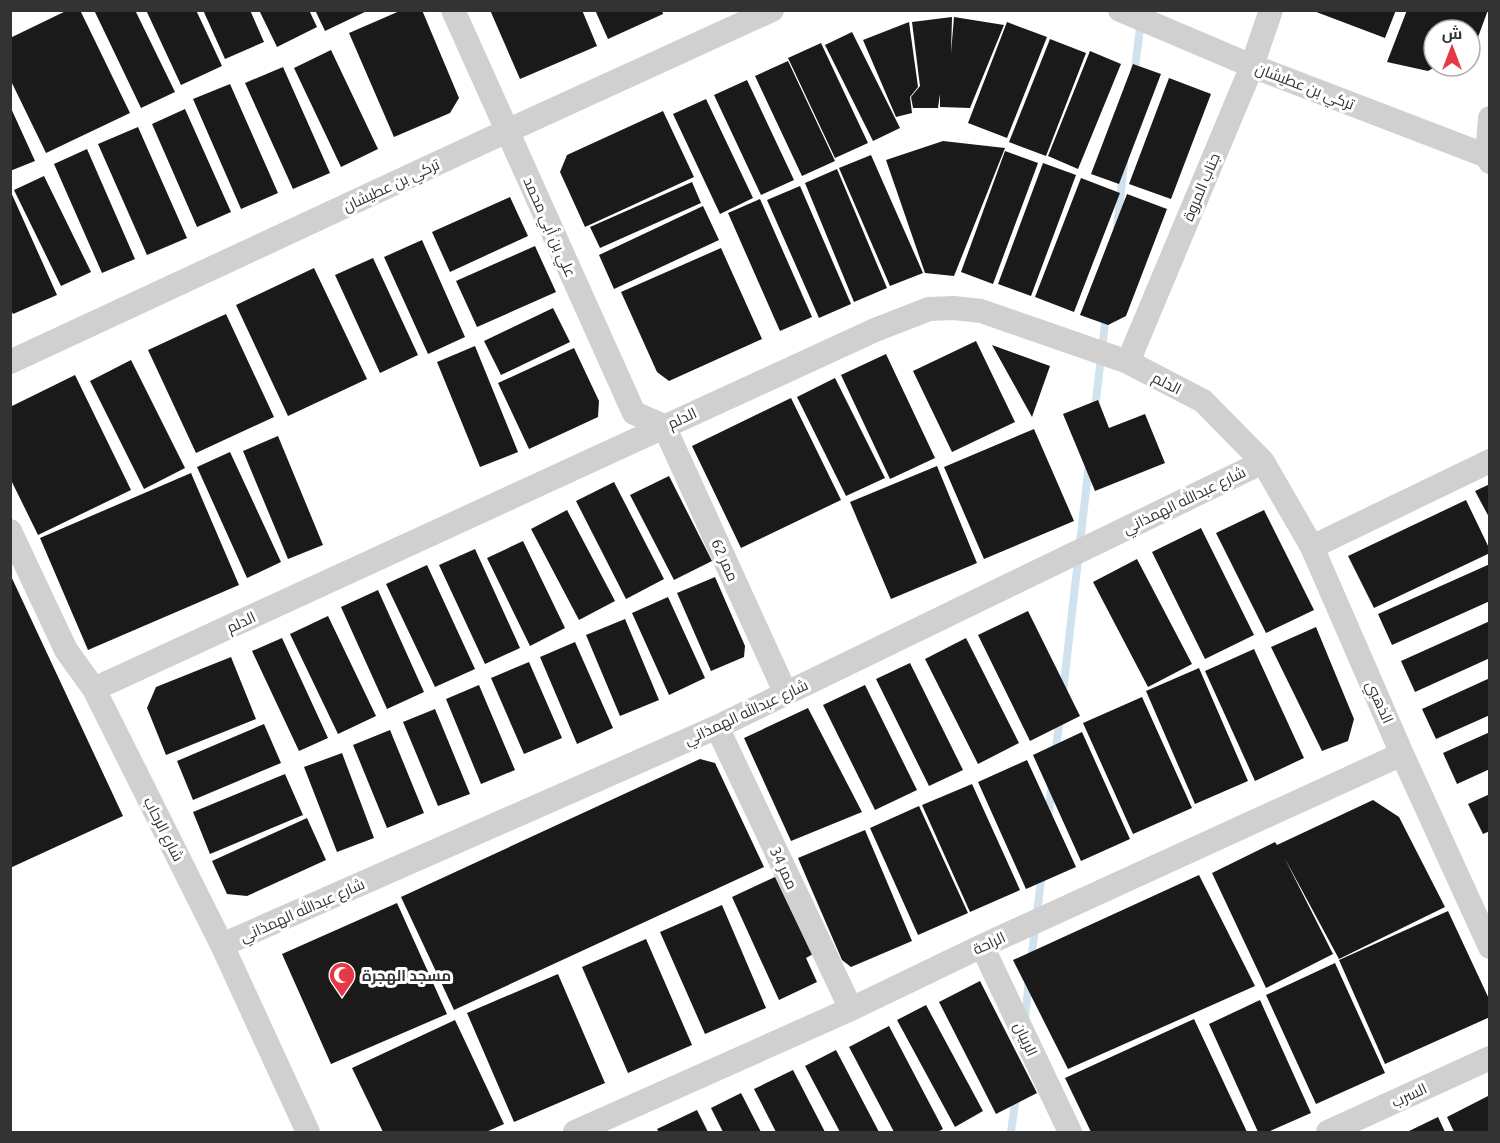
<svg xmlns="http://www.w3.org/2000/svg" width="1500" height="1143" viewBox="0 0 1500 1143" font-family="Ubuntu,Cairo,sans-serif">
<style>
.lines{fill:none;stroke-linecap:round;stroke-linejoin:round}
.stream{stroke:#cfe2ee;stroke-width:8}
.building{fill:#1a1a1a}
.minor{stroke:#d0d0d0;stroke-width:24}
.labels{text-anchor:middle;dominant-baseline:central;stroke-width:6;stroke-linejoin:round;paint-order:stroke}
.street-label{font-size:15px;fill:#333;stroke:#fff}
.poi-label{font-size:15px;font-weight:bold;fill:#333;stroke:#fff;text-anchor:start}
</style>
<rect width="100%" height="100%" fill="#fff"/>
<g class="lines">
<!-- stream -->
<path class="stream" d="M1134,76L1141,20
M1117,228L1124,163
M1095,409L1106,315
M1063,692L1089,464
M1055,755L1060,717
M1048,818L1052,783
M1031,961L1042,872
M1025,1020L1029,979
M1011,1132L1016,1096"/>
</g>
<!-- building -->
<path class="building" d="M68,10H80L130,113L46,153L10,79V38Z
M94,10H135L175,92L141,108Z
M146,10H196L222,66L181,85Z
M203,10H250L264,42L225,59Z
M259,10H309L317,27L277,47Z
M315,10H369L325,31Z
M402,10H422L459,98L450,113L394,137L349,33Z
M490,10H582L597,46L520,79Z
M595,10H662L663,14L608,39Z
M1311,10H1396L1385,38Z
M1407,10H1488L1474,48L1470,50V30H1434V66H1437L1428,71L1387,62Z
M952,17L951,53L954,17L1004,25L970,108L940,107V94L938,108H913L911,97L920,86L912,22Z
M909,22L918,87L910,97L912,113L896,117L863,40Z
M1007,22L1047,37L1007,138L968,123Z
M852,32L900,128L873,141L825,45Z
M1050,39L1086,53L1046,156L1009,142Z
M821,43L868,143L835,158L788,58Z
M331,50L378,149L341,167L294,68Z
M1090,51L1121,64L1078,169L1048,156Z
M788,61L835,161L802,176L755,76Z
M1133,64L1161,74L1119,184L1091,174Z
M283,67L330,173L293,189L245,83Z
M1169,78L1211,94L1171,199L1129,184Z
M747,80L794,180L761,195L714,95Z
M230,84L278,193L241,209L193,99Z
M706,99L753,198L720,214L673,114Z
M10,106L35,161L10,171Z
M185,109L231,212L197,227L152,124Z
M663,111L694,177L585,227L560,172L567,155Z
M138,127L187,238L147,255L98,144Z
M943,141L1005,148L954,276L925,273L886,160Z
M87,149L135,259L102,273L54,164Z
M1005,151L1038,163L993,284L961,272Z
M871,155L923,273L890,286L839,168Z
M1043,163L1076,175L1031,296L998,284Z
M837,169L887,288L854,302L805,183Z
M44,176L91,272L61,286L14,190Z
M1081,178L1120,193L1074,312L1035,297Z
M692,182L701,203L600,248L590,227Z
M800,186L851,304L819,318L767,200Z
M10,190L57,295L13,314L10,308Z
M1127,194L1167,209L1126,316L1108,325L1080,315Z
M510,197L528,236L450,272L432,232Z
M760,199L812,317L780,331L728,213Z
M703,206L719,240L614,289L599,255Z
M422,240L465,337L428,354L384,257Z
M535,246L556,292L477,327L456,281Z
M721,248L762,339L669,381L657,372L621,292Z
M373,258L418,355L380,373L335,275Z
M314,268L367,379L288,416L236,305Z
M553,308L570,342L501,375L484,341Z
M226,314L274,417L196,453L148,350Z
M976,341L1015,422L952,452L913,371Z
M992,345L1050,366L1032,417Z
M475,346L518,452L480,467L437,362Z
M574,348L599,401L598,417L529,449L498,383Z
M886,354L935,458L890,479L841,375Z
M131,360L185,468L144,489L90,381Z
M75,375L131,490L38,535L10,478V407Z
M835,378L885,478L846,496L797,397Z
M791,398L841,500L741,548L692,446Z
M1098,400L1109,428L1145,414L1165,463L1095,491L1063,414Z
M1034,429L1074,521L984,559L944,467Z
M278,436L323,545L288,559L243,451Z
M230,452L281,562L247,578L197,467Z
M937,466L977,563L891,599L850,502Z
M191,473L239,585L88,650L40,538Z
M669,476L712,561L674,580L630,495Z
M614,482L664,579L626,599L576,501Z
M1490,484V519L1475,491Z
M1466,500L1490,550V553L1374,608L1348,556Z
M567,510L615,601L579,620L531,529Z
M1264,510L1314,610L1266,633L1216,533Z
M1201,528L1254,635L1205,659L1152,552Z
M523,541L565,628L530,646L487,558Z
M475,549L520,648L485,664L439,565Z
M1137,559L1192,664L1148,687L1093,582Z
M1490,564V601L1392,645L1378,614Z
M427,565L475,669L435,687L386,584Z
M10,574L123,816L10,868Z
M715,577L745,646L744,657L711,671L677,593Z
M378,590L424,692L387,709L341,607Z
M668,597L705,678L669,695L632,613Z
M1028,611L1080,716L1030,741L978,635Z
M328,616L376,716L338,734L290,634Z
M625,619L659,700L620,716L586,635Z
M1490,621V658L1415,692L1401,661Z
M1316,627L1354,719L1348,741L1322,751L1271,647Z
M282,638L328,738L299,751L252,651Z
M966,638L1019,743L978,764L925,659Z
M575,642L613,728L577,744L540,657Z
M1254,649L1304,758L1255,781L1205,671Z
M231,657L256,719L166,755L147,708L156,687Z
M529,662L562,738L524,754L491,678Z
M910,663L963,770L929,786L876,679Z
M1199,668L1248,781L1195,804L1146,691Z
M1490,678V715L1436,739L1422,709Z
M479,685L515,770L481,784L446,699Z
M865,685L917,790L875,810L823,705Z
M1142,697L1192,808L1133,834L1083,723Z
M808,708L862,812L791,841L744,738Z
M435,709L470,794L438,806L403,722Z
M264,724L281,763L193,800L177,761Z
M390,730L424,813L387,828L353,745Z
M1082,732L1130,839L1081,861L1033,755Z
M1490,732V769L1457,784L1443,753Z
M342,753L374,838L337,852L304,767Z
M700,759L715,763L764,867L454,1010L401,897Z
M1027,760L1076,867L1026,889L978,782Z
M285,774L303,815L210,854L193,812Z
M972,784L1020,890L970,912L922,805Z
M1490,794V831L1483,834L1468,804Z
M1373,800L1399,817L1445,907L1339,959L1284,857L1333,954L1266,988L1212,873L1275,842L1277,845Z
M919,806L968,913L918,935L870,828Z
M307,818L326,860L247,896L227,894L212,861Z
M865,830L912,941L851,967L842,960L798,858Z
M1199,875L1255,986L1068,1069L1013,960Z
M777,876L813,954L806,958L817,982L779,1000L732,897Z
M397,903L447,1014L331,1064L282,954Z
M722,905L766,1008L705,1034L660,932Z
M1448,911L1490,1001V1017L1385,1064L1339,960Z
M646,939L692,1045L628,1073L582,967Z
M1335,963L1385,1073L1316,1104L1266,995Z
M558,974L605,1083L514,1122L467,1013Z
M980,981L1037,1093L996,1114L939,1002Z
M1260,1000L1311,1113L1268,1132H1258L1209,1024Z
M926,1005L983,1111L955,1127L897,1020Z
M1194,1019L1247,1132H1091L1065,1078Z
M455,1020L504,1124L486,1132H383L352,1068Z
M889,1026L943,1129L937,1132H894L849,1047Z
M836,1050L879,1132H840L805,1066Z
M793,1070L825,1132H776L754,1089Z
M741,1093L761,1132H723L711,1108Z
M1490,1095V1132H1454L1447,1117Z
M697,1110L708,1132H659L657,1129Z
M1438,1117L1445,1132H1407Z"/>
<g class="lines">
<!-- minor -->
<path class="minor" d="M453,10L634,413L664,426L786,694
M1120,10L1252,66L1487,156L1490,162
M1487,156L1490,118
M10,362L507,131L772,10
M1128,362L1252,66L1271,10
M10,531L66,650L94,689L222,945L308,1132
M1312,547L1490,461
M94,689L875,330L929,309L954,308L981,311L1128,362L1203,401L1263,462L1312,547L1402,754L1490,947
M717,727L851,1009
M222,945L717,727L1263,462
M982,946L1070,1132
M575,1132L851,1009L982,946L1402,754
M1328,1132L1490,1058"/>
</g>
<!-- icons -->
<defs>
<g id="mosque-pin" transform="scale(1.35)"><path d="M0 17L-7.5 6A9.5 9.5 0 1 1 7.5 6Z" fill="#e63946" stroke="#fff"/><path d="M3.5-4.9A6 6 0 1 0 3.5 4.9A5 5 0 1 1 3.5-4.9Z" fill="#fff"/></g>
</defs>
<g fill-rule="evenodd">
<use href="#mosque-pin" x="342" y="975"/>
</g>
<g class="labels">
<!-- street labels -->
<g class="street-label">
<text transform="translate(1305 86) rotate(21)">تركي بن عطيشان</text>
<text transform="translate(391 185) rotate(-25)">تركي بن عطيشان</text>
<text transform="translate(1201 187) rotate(-67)">جناب المروة</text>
<text transform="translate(550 227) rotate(66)">علي بن أبي محمد</text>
<text transform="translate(1167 383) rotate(27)">الدلم</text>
<text transform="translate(682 418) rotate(-25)">الدلم</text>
<text transform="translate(1184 500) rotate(-26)">شارع عبدالله الهمذاني</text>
<text transform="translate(725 560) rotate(66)">ممر 62</text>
<text transform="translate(241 622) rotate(-25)">الدلم</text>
<text transform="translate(1380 702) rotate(66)">الذهبي</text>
<text transform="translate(746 712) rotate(-25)">شارع عبدالله الهمذاني</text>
<text transform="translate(164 829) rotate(63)">شارع الرحاب</text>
<text transform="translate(784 868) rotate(65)">ممر 34</text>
<text transform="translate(302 910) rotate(-24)">شارع عبدالله الهمذاني</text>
<text transform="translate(989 943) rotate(-25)">الراحة</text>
<text transform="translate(1026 1039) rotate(65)">الربيان</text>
<text transform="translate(1409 1095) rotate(-25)">السرب</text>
</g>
<!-- poi labels -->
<g class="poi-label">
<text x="362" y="975">مسجد الهجرة</text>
</g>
</g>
<!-- border -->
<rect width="1500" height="1143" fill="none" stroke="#333333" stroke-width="24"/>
<!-- north arrow -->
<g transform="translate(1452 48)"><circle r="28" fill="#ffffff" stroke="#adadad" stroke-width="1.5"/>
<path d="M0-4.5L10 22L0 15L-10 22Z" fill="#e63946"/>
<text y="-9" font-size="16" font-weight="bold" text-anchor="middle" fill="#333333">ش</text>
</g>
</svg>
